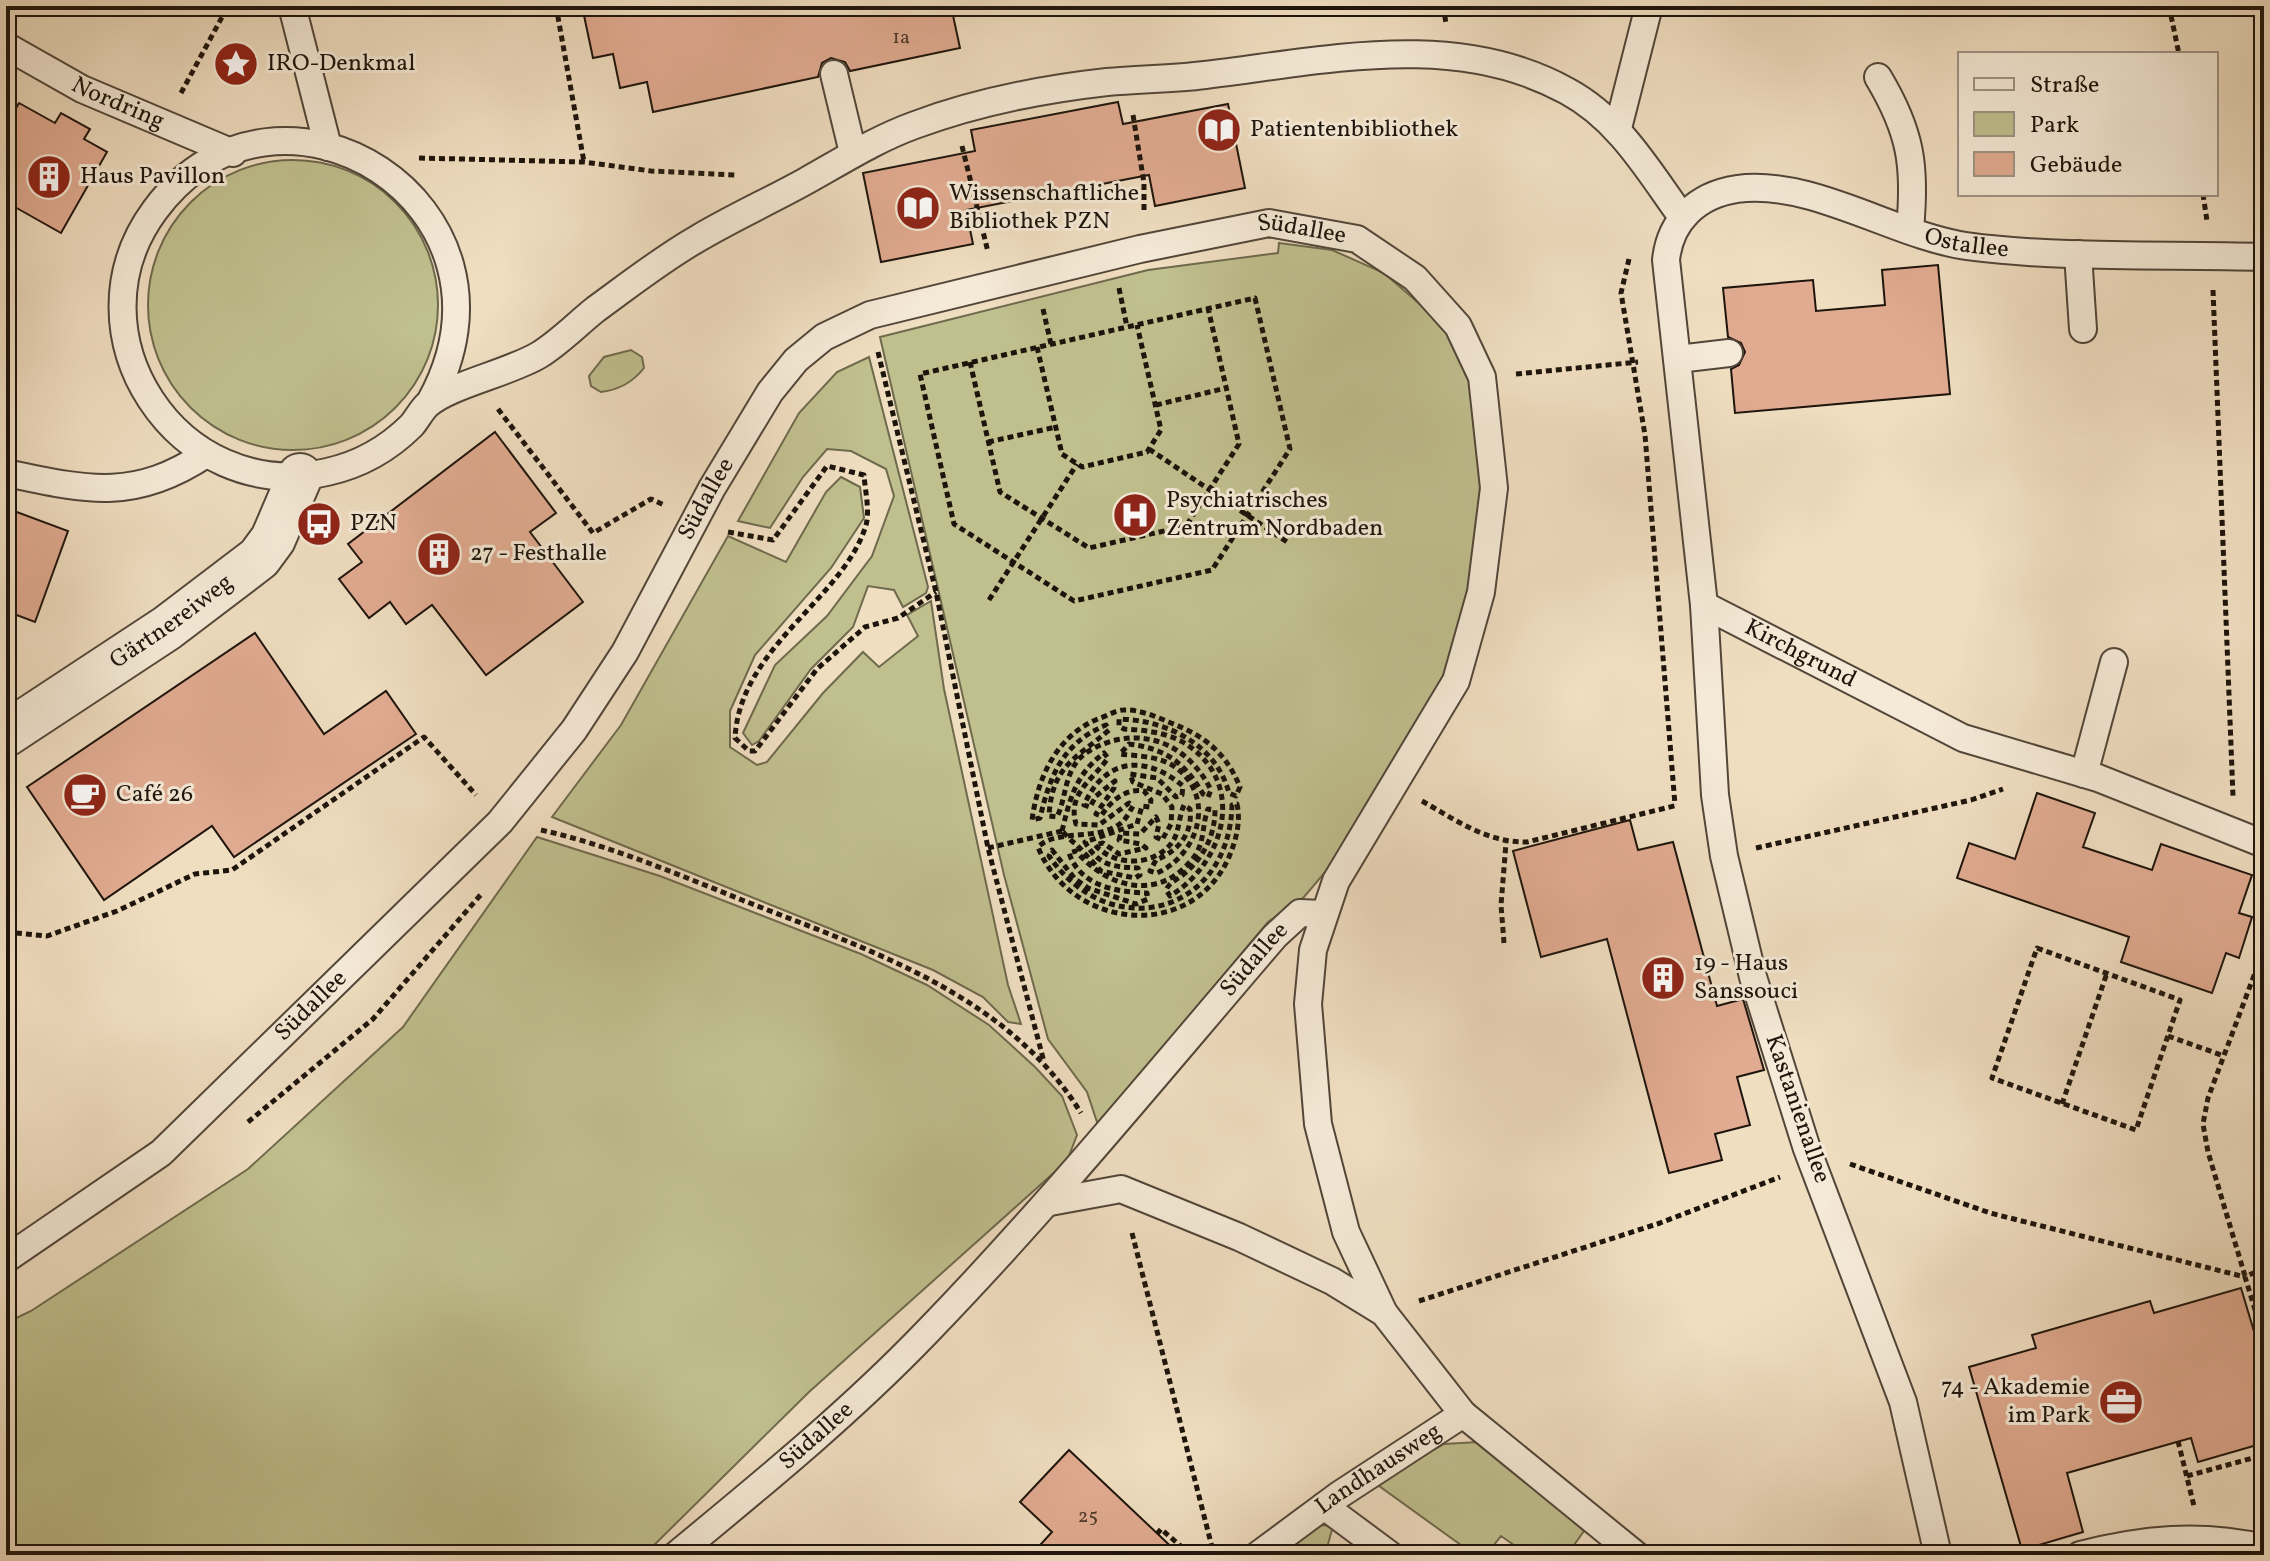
<svg xmlns="http://www.w3.org/2000/svg" width="2270" height="1561" viewBox="0 0 2270 1561" font-family="Vollkorn,serif">
<style>
.green{fill:#c0bf8e;stroke:#6e6a4d;stroke-width:2}
.building{fill:#e1ab91;stroke:#1d140c;stroke-width:2}
.lines{fill:none;stroke-linecap:round;stroke-linejoin:round}
.service-casing{stroke:#524639;stroke-width:30}
.minor-casing{stroke:#524639;stroke-width:48}
.path{stroke:#1d140c;stroke-width:5;stroke-dasharray:6 4;stroke-linecap:butt}
.service{stroke:#f5ead7;stroke-width:26}
.minor{stroke:#f5ead7;stroke-width:44}
.labels{text-anchor:middle;dominant-baseline:central;stroke-width:6;stroke-linejoin:round;paint-order:stroke}
.number-label{font-size:20px;fill:#4e3a2d}
.poi-label{font-size:24px;fill:#1d140c;stroke:#f5ead7;text-anchor:start}
.street-label{font-size:24px;fill:#1d140c;stroke:#f5ead7}
</style>
<rect width="100%" height="100%" fill="#f0dec1"/>
<filter id="stains"><feTurbulence type="fractalNoise" baseFrequency=".0025" numOctaves="4"/><feColorMatrix values="0 0 0 0 .2 0 0 0 0 .09 0 0 0 0 .02 0 0 0 .5 -.17"/></filter>
<radialGradient id="worn" r=".72"><stop offset=".6" stop-color="#630" stop-opacity="0"/><stop offset="1" stop-color="#630" stop-opacity=".3"/></radialGradient>
<!-- green -->
<path class="green" d="M148 305a145 145 0 1 1 290 0a145 145 0 1 1-290 0Z
M1279,243L1332,250L1384,273L1445,326L1470,378L1484,455L1473,582L1448,670L1332,864L1304,897L1268,922L1098,1125L1087,1092L1048,1039L1004,875L880,337L1148,270L1278,253Z
M631,350L642,357L644,368C633,382 619,390 601,392L591,386L589,376L604,357Z
M869,357L928,587L926,593L903,607L894,590L868,586L853,627L811,669L759,741L752,745L743,733L775,665L827,616L872,556L894,496L886,469L851,451L827,449L803,477L770,528L738,521L799,413L837,372Z
M841,477L860,487L864,518L831,568L755,655L730,711V747L757,765L767,762L823,693L863,652L879,667L918,636L907,615L931,601L944,689L1008,985L1021,1024L1008,1022L983,997L933,970L552,817L621,725L728,536L786,562L826,492Z
M537,837L660,876L861,954L927,985L989,1025L1035,1067L1062,1096L1077,1135L1067,1161L809,1392L644,1555H6V1323L31,1311L248,1169L403,1027Z
M1478,1442L1495,1449L1584,1531L1567,1555H1528L1501,1536L1486,1555H1457L1465,1548L1375,1483L1444,1444Z
M1320,1525L1333,1526L1325,1555H1279Z"/>
<!-- building -->
<path class="building" d="M582,6H951L960,48L850,71L845,62L831,58L822,63L818,77L653,112L647,82L620,88L613,54L593,58Z
M1118,102L1123,124L1228,104L1245,188L1155,206L1149,175L966,210L973,244L881,262L863,173L975,151L971,130Z
M19,103L55,123L61,113L90,129L84,139L107,152L61,233L6,202V126Z
M1938,265L1950,394L1735,413L1731,369L1739,365L1745,352L1741,343L1728,337L1723,288L1813,280L1816,311L1885,305L1882,270Z
M495,432L556,513L530,532L583,602L486,675L432,605L406,624L390,602L369,618L339,579L362,562L348,544Z
M6,508L68,531L35,622L6,611Z
M255,633L324,734L386,691L416,734L234,857L212,826L104,900L27,787Z
M2037,793L2095,813L2083,847L2152,870L2161,844L2252,875L2239,913L2252,917L2239,958L2226,953L2212,993L2121,962L2129,937L1957,878L1969,843L2015,859Z
M1630,820L1638,850L1673,842L1717,1006L1743,999L1764,1070L1737,1077L1750,1125L1715,1134L1722,1160L1669,1173L1607,939L1541,957L1513,851Z
M2241,1288L2264,1365V1443L2198,1462L2191,1438L2067,1473L2083,1532L2022,1550L1969,1367L2036,1348L2032,1335L2150,1301L2154,1313Z
M1069,1450L1180,1555H1031L1052,1532L1020,1502Z"/>
<g class="lines">
<!-- service casing -->
<g class="service-casing">
<g id="service">
<path d="M292,6L328,147"/>
<path id="s1" d="M6,46L82,89L233,153"/>
<path d="M834,74L853,153"/>
<path d="M1878,77C1911,132 1916,166 1910,229"/>
<path d="M1618,128L1649,6"/>
<path d="M2078,254L2083,329"/>
<path d="M1678,359L1729,353"/>
<path d="M430,402C539,205 278,44 155,210C64,333 178,506 327,472C359,465 389,448 412,425C417,419 421,411 427,405C449,385 509,373 539,355C560,342 577,324 596,309C629,285 662,259 697,239C732,218 770,201 806,181C842,161 876,139 915,125C974,103 1044,89 1107,82C1140,79 1173,79 1205,75C1325,61 1455,29 1567,91C1619,119 1648,170 1682,217"/>
<path d="M6,473C87,490 134,502 206,454"/>
<path id="s2" d="M1704,605L1963,738L2098,778L2264,844"/>
<path d="M2084,774L2114,662"/>
<path d="M1050,1202L1121,1189L1239,1237L1332,1281L1384,1313"/>
<path id="s3" d="M6,1259L161,1153L500,822L574,730L625,652L712,488L770,392L796,360L824,337L870,315L1140,249L1269,223L1357,239L1415,278L1458,326L1482,377L1494,488L1481,592L1456,681L1336,881L1313,950L1308,1004L1318,1124L1346,1232L1384,1313L1463,1414L1636,1555"/>
<path d="M1324,1506L1390,1555"/>
<path id="s4" d="M676,1555C762,1484 849,1413 926,1333C1050,1205 1159,1071 1275,936L1300,913L1323,914"/>
<path id="s5" d="M1258,1555L1339,1495L1463,1414"/>
<path id="s6" d="M1938,1555L1903,1402L1807,1149L1753,977L1724,856L1715,795L1704,605L1666,260C1670,221 1697,195 1737,189C1812,179 1893,235 1966,246C2064,259 2165,254 2264,257"/>
<path d="M2080,1555C2142,1539 2200,1533 2264,1548"/>
</g>
</g>
<!-- minor casing -->
<g class="minor-casing">
<g id="minor">
<path id="s7" d="M6,734L167,628L259,558L273,539L300,476"/>
</g>
</g>
<!-- path -->
<path class="path" d="M556,6L584,162
M1443,6L1446,23
M2169,6L2179,54
M181,93L228,6
M1133,115L1144,183V212
M962,146L988,252
M419,158L584,162L651,171L736,175
M2203,194L2207,221
M1629,259L1621,293L1645,435L1675,805
M1119,288L1127,327
M2213,290L2233,796
M1255,298L1290,449L1212,570L1074,601L954,524L920,374Z
M1043,309L1051,344
M1037,347L1062,454L1082,467L1147,452L1161,430L1137,325
M878,352L936,592L988,848L1044,1062
M970,362L1000,492L1089,548L1186,526L1239,444L1208,308
M1516,374L1638,362
M1156,405L1226,388
M498,409L593,533L651,499L664,505
M988,442L1056,427
M1149,449L1290,544
M728,532L773,540L827,466L864,475C865,490 870,511 866,525C844,599 740,646 735,738L749,751H755L817,669L865,627L898,618L936,592
M989,600L1077,464
M1422,801C1456,820 1487,843 1527,842L1678,805
M541,830C609,845 677,874 742,900C866,949 1007,993 1081,1113
M1062,831C1070,798 1076,774 1104,753L1108,758C1093,780 1067,793 1076,824L1099,825L1129,803L1133,806C1130,811 1126,819 1122,822C1100,842 1057,828 1038,847C1070,929 1191,943 1229,857C1236,840 1241,822 1237,804L1232,805C1229,915 1110,945 1049,856L1052,850L1075,879L1088,888L1136,904L1148,899L1147,893C1116,892 1080,886 1069,853L1076,851C1108,889 1160,902 1194,857C1205,842 1202,824 1208,809L1215,810C1215,835 1204,857 1185,873C1178,880 1170,881 1166,890L1170,896C1223,864 1247,787 1189,746C1171,733 1146,730 1124,729L1119,726V719C1166,720 1216,744 1229,793L1236,796L1240,787C1226,753 1205,736 1171,723C1157,717 1139,709 1123,710C1116,710 1107,716 1100,718C1057,735 1038,776 1032,820L1040,818C1050,775 1063,743 1106,725L1109,730C1076,759 1052,765 1049,816L1057,817C1066,798 1064,778 1078,760C1087,750 1103,743 1116,740C1157,731 1192,752 1211,790L1208,797L1203,794C1184,762 1166,749 1129,744L1120,754C1137,756 1160,756 1175,767C1217,797 1198,855 1157,873L1150,871L1156,860C1178,851 1193,834 1190,809L1184,805C1179,816 1179,832 1173,841C1155,867 1115,867 1095,845L1103,843L1119,854L1146,848L1141,844L1119,840L1121,833L1140,834L1156,817L1159,824L1156,837L1162,840L1171,824L1172,807L1162,794L1133,782L1130,774L1157,778L1176,797L1182,795L1183,786C1145,754 1105,758 1084,805L1090,807L1096,796L1115,781L1114,788L1096,814L1101,816C1111,801 1125,788 1144,791L1151,800L1150,807L1142,806L1137,824L1085,842C1098,865 1112,867 1138,868L1140,875L1135,878L1101,871L1076,844C1071,841 1066,835 1062,831
M988,848L1062,831
M1756,848L1971,800L2003,789
M6,932L47,936L117,911L195,874L232,870L424,737L476,795
M1504,943L1501,905L1506,843
M2037,948L2180,1000L2136,1130L1992,1078Z
M2168,1036L2224,1056
M2062,1104L2107,973
M248,1122L373,1019L483,892
M1850,1164L1990,1213L2245,1277
M1132,1233L1214,1555
M2264,1268L2245,1277L2264,1339
M2245,1276L2208,1152L2203,1124L2208,1098L2264,949
M1419,1301L1660,1223L1780,1177
M2178,1441L2194,1506
M2187,1476L2264,1455
M1157,1534L1161,1529L1183,1548L1206,1555"/>
<!-- service -->
<use href="#service" class="service"/>
<!-- minor -->
<use href="#minor" class="minor"/>
</g>
<!-- icons -->
<defs>
<g id="sight-disc" transform="scale(2.3)"><circle r="9.5" fill="#8f2418" stroke="#f5ead7"/><path d="M0-6L1.8-2.2L6-1.7L2.9 1.2L3.7 5.4L0 3.3L-3.7 5.4L-2.9 1.2L-6-1.7L-1.8-2.2Z" fill="#fff"/></g>
<g id="library-disc" transform="scale(2.3)"><circle r="9.5" fill="#8f2418" stroke="#f5ead7"/><path d="M-6-4Q-3-5.5-.7-3.5V5Q-3 3-6 4ZM6-4Q3-5.5 .7-3.5V5Q3 3 6 4Z" fill="#fff"/></g>
<g id="building-disc" transform="scale(2.3)"><circle r="9.5" fill="#8f2418" stroke="#f5ead7"/><path d="M-4-6H4V6H1V3H-1V6H-4ZM-2.5-4.3h1.7v1.8h-1.7ZM.8-4.3h1.7v1.8H.8ZM-2.5-1h1.7V.8h-1.7ZM.8-1h1.7V.8H.8Z" fill="#fff"/></g>
<g id="hospital-disc" transform="scale(2.3)"><circle r="9.5" fill="#8f2418" stroke="#f5ead7"/><path d="M-5-5h3v3.5h4V-5h3V5h-3V1.5h-4V5h-3Z" fill="#fff"/></g>
<g id="bus-disc" transform="scale(2.3)"><circle r="9.5" fill="#8f2418" stroke="#f5ead7"/><path d="M-5-6H5V4H4V6H2V4H-2V6H-4V4H-5ZM-3.5-4V0h7V-4ZM-3.5 1.2v1.5H-2V1.2ZM2 1.2v1.5H3.5V1.2Z" fill="#fff"/></g>
<g id="cafe-disc" transform="scale(2.3)"><circle r="9.5" fill="#8f2418" stroke="#f5ead7"/><path d="M-5.5-4.5H6V0H3Q3 3.5 0 3.5H-2.5Q-5.5 3.5-5.5 0ZM3-3.2v2h1.7v-2ZM-6 4.5H4V6H-6Z" fill="#fff"/></g>
<g id="office-disc" transform="scale(2.3)"><circle r="9.5" fill="#8f2418" stroke="#f5ead7"/><path d="M-6-3h4V-5.5h4V-3h4V5H-6ZM-1-4.5V-3h2v-1.5ZM-6 0V1H6V0Z" fill="#fff"/></g>
</defs>
<g fill-rule="evenodd">
<use href="#sight-disc" x="236" y="64"/>
<use href="#library-disc" x="1219" y="130"/>
<use href="#building-disc" x="49" y="177"/>
<use href="#library-disc" x="918" y="208"/>
<use href="#hospital-disc" x="1135" y="515"/>
<use href="#bus-disc" x="319" y="524"/>
<use href="#building-disc" x="439" y="554"/>
<use href="#cafe-disc" x="85" y="795"/>
<use href="#building-disc" x="1663" y="978"/>
<use href="#office-disc" x="2121" y="1402"/>
</g>
<g class="labels">
<!-- number labels -->
<g class="number-label">
<text x="901" y="38">1a</text>
<text x="1088" y="1517">25</text>
</g>
<!-- poi labels -->
<g class="poi-label">
<text x="267" y="64">IRO-Denkmal</text>
<text x="1250" y="130">Patientenbibliothek</text>
<text x="80" y="177">Haus Pavillon</text>
<text x="949" y="194">Wissenschaftliche<tspan x="949" dy="28">Bibliothek PZN</tspan></text>
<text x="1166" y="501">Psychiatrisches<tspan x="1166" dy="28">Zentrum Nordbaden</tspan></text>
<text x="350" y="524">PZN</text>
<text x="470" y="554">27 - Festhalle</text>
<text x="116" y="795">Café 26</text>
<text x="1694" y="964">19 - Haus<tspan x="1694" dy="28">Sanssouci</tspan></text>
<text x="2090" y="1388" text-anchor="end">74 - Akademie<tspan x="2090" dy="28">im Park</tspan></text>
</g>
<!-- street labels -->
<g class="street-label">
<text stroke="none"><textPath href="#s1" startOffset="126">Nordring</textPath></text>
<text stroke="none"><textPath href="#s3" startOffset="1742">Südallee</textPath></text>
<text stroke="none"><textPath href="#s6" startOffset="1678">Ostallee</textPath></text>
<text stroke="none"><textPath href="#s3" startOffset="1046">Südallee</textPath></text>
<text stroke="none"><textPath href="#s7" startOffset="200">Gärtnereiweg</textPath></text>
<text stroke="none"><textPath href="#s2" startOffset="108">Kirchgrund</textPath></text>
<text stroke="none"><textPath href="#s4" startOffset="832">Südallee</textPath></text>
<text stroke="none"><textPath href="#s3" startOffset="398">Südallee</textPath></text>
<text transform="translate(1797 1109) rotate(71)">Kastanienallee</text>
<text stroke="none"><textPath href="#s4" startOffset="184">Südallee</textPath></text>
<text stroke="none"><textPath href="#s5" startOffset="148">Landhausweg</textPath></text>
</g>
</g>
<!-- margin -->
<rect width="2270" height="1561" fill="none" stroke="#f0dec1" stroke-width="32"/>
<rect x="8" y="8" width="2254" height="1545" fill="none" stroke="#1d140c" stroke-width="4"/>
<rect x="16" y="16" width="2238" height="1529" fill="none" stroke="#1d140c" stroke-width="2"/>
<!-- legend -->
<rect x="1958" y="52" width="260" height="144" fill="#f5ead7" stroke="#9f9486" stroke-width="2"/>
<rect x="1974" y="78" width="40" height="12" fill="#f5ead7" stroke="#9f9486" stroke-width="2"/>
<text x="2030" y="92" font-size="24" fill="#1d140c">Straße</text>
<rect x="1974" y="112" width="40" height="24" fill="#c0bf8e" stroke="#9f9486" stroke-width="2"/>
<text x="2030" y="132" font-size="24" fill="#1d140c">Park</text>
<rect x="1974" y="152" width="40" height="24" fill="#e1ab91" stroke="#9f9486" stroke-width="2"/>
<text x="2030" y="172" font-size="24" fill="#1d140c">Gebäude</text>
<rect width="100%" height="100%" filter="url(#stains)"/>
<rect width="100%" height="100%" fill="url(#worn)"/>
</svg>
